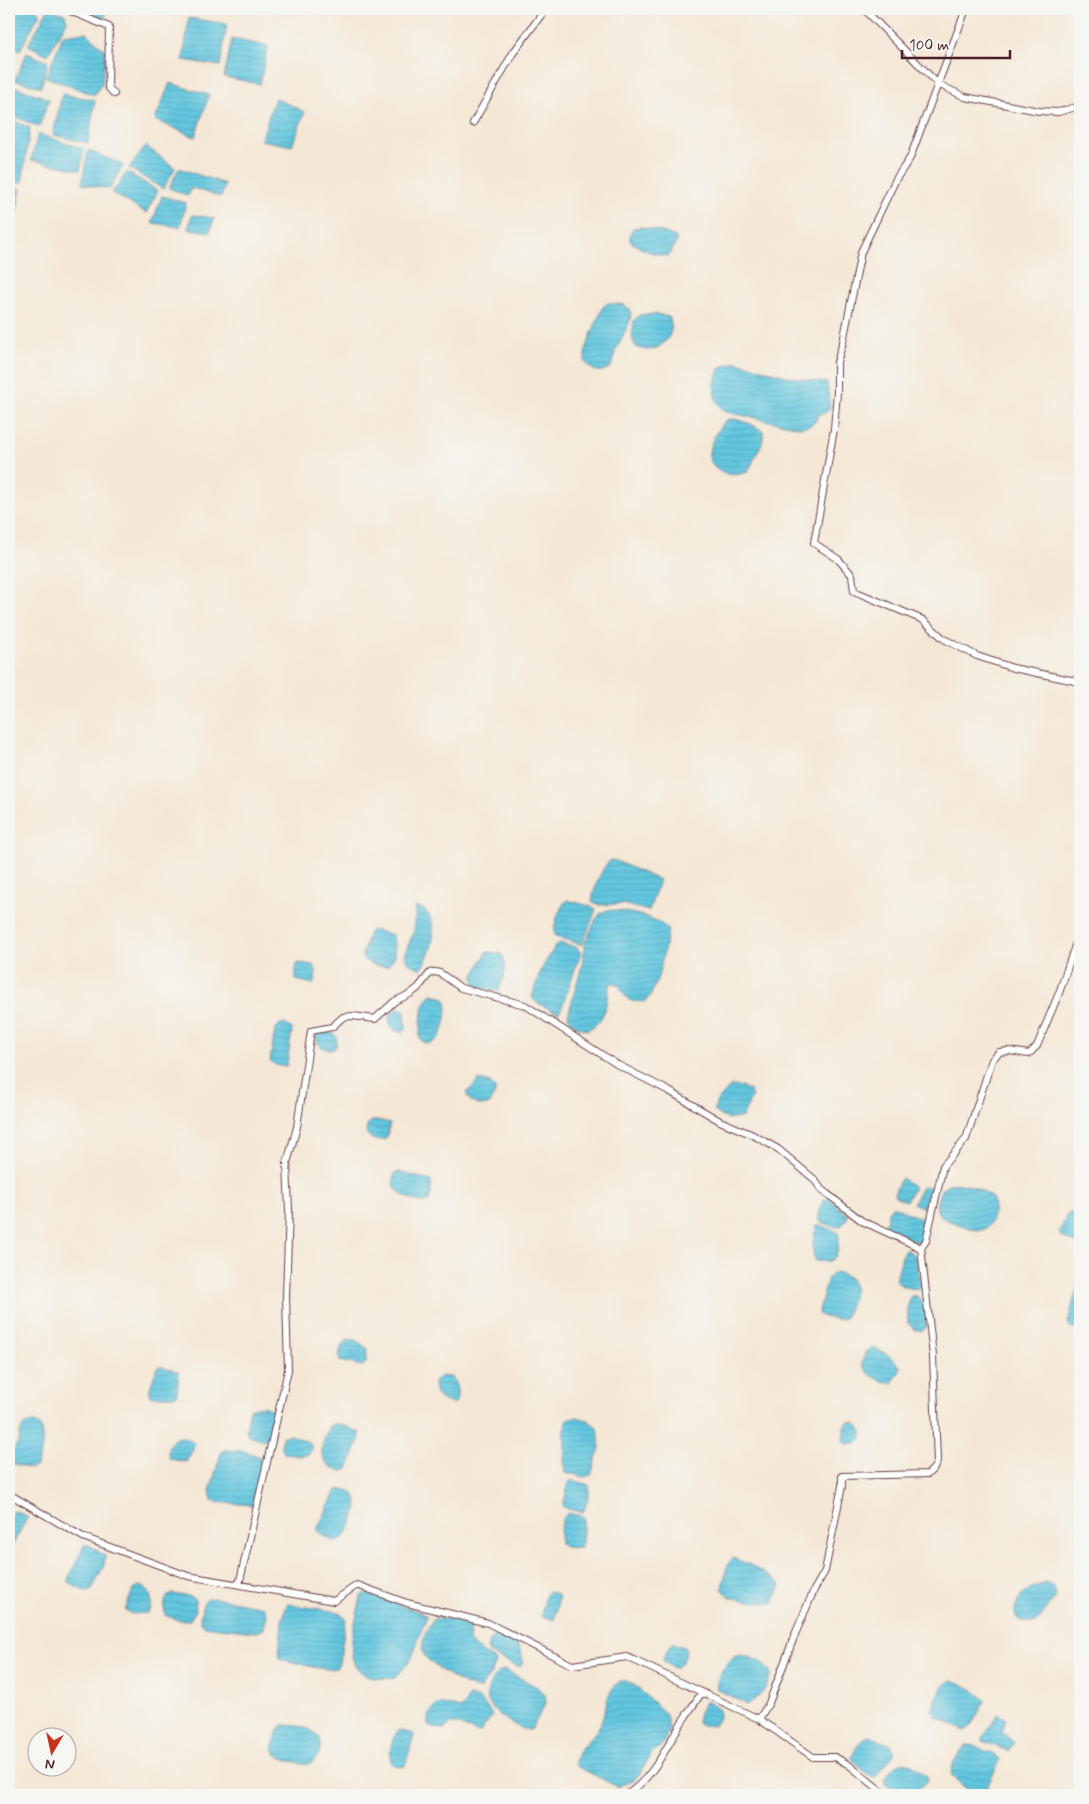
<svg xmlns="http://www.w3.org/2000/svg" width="1089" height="1804" viewBox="0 0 1089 1804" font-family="Mynerve,sans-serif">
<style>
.water{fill:url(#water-rules);stroke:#567386}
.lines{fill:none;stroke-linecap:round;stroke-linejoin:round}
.street-casing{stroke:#643d44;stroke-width:8}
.street{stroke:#fff;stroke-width:6}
</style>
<defs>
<pattern id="water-rules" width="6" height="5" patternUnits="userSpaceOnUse" patternTransform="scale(1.25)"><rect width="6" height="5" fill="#62c7e0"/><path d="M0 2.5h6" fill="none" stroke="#57aac0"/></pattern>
</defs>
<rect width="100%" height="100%" fill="#f6f6f2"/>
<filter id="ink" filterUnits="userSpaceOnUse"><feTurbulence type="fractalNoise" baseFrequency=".02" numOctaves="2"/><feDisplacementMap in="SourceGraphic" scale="10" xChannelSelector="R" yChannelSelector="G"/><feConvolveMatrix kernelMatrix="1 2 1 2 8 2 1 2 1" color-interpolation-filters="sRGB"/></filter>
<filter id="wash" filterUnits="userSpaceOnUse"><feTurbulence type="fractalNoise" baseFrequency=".0096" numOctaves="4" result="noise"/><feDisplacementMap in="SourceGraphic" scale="20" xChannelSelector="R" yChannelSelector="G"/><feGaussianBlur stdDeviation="1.12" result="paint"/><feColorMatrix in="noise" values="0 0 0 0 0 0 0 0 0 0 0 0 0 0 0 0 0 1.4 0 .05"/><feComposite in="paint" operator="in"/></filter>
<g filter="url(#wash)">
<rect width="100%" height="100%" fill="#f4e7d5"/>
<!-- water -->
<path class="water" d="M11,9H34L38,11L39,15L20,50L9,47V13Z
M48,9L65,14L67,21L48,55L28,45Z
M76,9H108L104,20Z
M189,18L227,24L220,66L183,60Z
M86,32L106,51L102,84L94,95L46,77L63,35Z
M232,39L268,46L260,84L224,77Z
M27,53L48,62L41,87L15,80Z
M170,83L209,95L195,137L155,120Z
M16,87L49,99L39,127L9,114V105Z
M62,94L95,100L88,143L53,135Z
M275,98L305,112L292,146L261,140Z
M9,119L30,128L22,183L9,180Z
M38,134L84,149L80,170L31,160Z
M146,146L175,168L163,189L129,168Z
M88,150L123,165L110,189L82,184Z
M179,168L225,184L221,197L192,188L188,196L169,188Z
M127,172L158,191L146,213L112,193Z
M9,187L21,189L9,250Z
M162,196L186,203L180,227L152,223Z
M192,215L214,218L210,232L188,229Z
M641,227L666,233L675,237L677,241L669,256C655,255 641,250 630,241V234L633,228Z
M608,303L625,305L631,311L630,321L615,352L611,367C598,374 594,372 585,362V353L591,335L603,307Z
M657,314L669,317C677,332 664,349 648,350C644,350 639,348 636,347L632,338L634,320L640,315Z
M737,362L789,377L827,383L830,408L825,413L818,415C816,425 809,426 800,427L726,412C709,398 714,385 720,367Z
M729,419C740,418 755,425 764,432L762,443L748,472C743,473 737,475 732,475C721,473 707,464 709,452C710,445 713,440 716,434C719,428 722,422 729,419Z
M611,860L616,861L659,880L649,911L622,904L600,905L592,902C593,891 602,866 611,860Z
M567,900L590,906L596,910L582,945L555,936C552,927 560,906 567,900Z
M416,907C435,909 436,936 430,951C428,957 424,963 421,969C418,967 413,966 410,964C399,956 412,940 414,931C416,923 414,915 416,907Z
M607,910C621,910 662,917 668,931C663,951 660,987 645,1002C641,1001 636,1002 632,1001C624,999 622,986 615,983L610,984C605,1003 608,1020 587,1030C577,1027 571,1025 568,1015L582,965L585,943L596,919L600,914Z
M373,930L393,935L395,956L388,966C379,967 367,965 362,956L369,932Z
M559,943L576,947L580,951V955L561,1009L558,1013L537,1003L532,997L541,970L556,945Z
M487,952L501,954C510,965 503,978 499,990L496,991L478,987L475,985L474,975Z
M300,963L313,965L316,971L315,982L313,984L296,980V965Z
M432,994L445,998C449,1007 446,1025 441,1034C437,1043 425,1048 419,1037C423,1021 418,1008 432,994Z
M399,1008L405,1011L406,1029L403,1032C390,1032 387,1023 392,1012Z
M280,1024H285L292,1029L287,1065C281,1068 275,1065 270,1061L275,1030Z
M330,1031L337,1037L336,1046L333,1050C322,1049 316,1045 316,1034Z
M479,1080L490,1083L495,1088V1094L488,1105C480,1107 472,1104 467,1096V1092Z
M731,1086L743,1087L750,1091L752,1097L742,1117C733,1121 720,1119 714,1110L717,1101Z
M372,1121H383L390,1124L386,1139C377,1141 372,1141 366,1133L367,1125Z
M400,1172L431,1181V1194L428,1202C412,1203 387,1192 395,1173Z
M901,1178L912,1185L914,1188L906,1201L896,1197L894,1194Z
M949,1184C966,1182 980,1188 993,1199C995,1208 994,1227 982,1230C975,1231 963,1226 956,1223C950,1221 942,1219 939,1214C935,1208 937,1201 939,1195C941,1189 944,1186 949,1184Z
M925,1186L930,1187L933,1190L928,1207L926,1209L913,1203L922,1187Z
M826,1199H829L848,1215C842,1233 833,1226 819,1221V1215L823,1200Z
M892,1206L924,1220C925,1227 926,1236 920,1242L914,1241L885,1228L888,1212Z
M1074,1212L1080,1214V1245L1062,1237L1059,1233L1067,1215Z
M817,1225H820L838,1232L839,1236C838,1255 837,1264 816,1261C810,1252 814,1235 817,1225Z
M907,1249L915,1256L921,1286L920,1289C912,1289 899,1287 896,1279L903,1252Z
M835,1272C866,1278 852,1298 845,1318C838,1321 824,1318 818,1314L828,1278Z
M1080,1283V1331L1070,1327L1068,1322L1078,1284Z
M914,1295C927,1301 926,1313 926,1327L921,1331L914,1329L908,1323V1307L910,1297Z
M348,1340H355L368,1349L366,1363L363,1366L340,1361C338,1354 341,1343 348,1340Z
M871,1348C883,1351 893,1357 901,1368L897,1376L892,1383C880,1382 868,1375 862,1365L865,1353Z
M160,1366L179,1372L177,1394L174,1396H150V1388L157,1368Z
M440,1376L451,1377C458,1386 458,1391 456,1402L453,1404C439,1400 434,1396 434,1382Z
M263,1406L273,1410L274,1415L269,1439L266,1441L249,1436L246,1431L250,1409L256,1407Z
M576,1417L588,1420L598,1428L600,1448L591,1475L583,1477L565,1472L564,1468L565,1426L567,1419Z
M848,1422H854C868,1433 864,1444 846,1444L843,1441L844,1430Z
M27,1423H35L40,1426C44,1439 42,1454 36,1466L30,1469L9,1462C9,1453 14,1452 17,1444C21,1437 19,1428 27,1423Z
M333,1424H338L359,1432L360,1438L348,1469C342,1472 339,1472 333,1468C314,1456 324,1443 329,1426Z
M290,1435L309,1442L312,1447L309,1454L300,1456L285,1454C281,1449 280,1442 283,1436Z
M181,1437L188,1439L194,1443L193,1449L186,1462L170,1459C165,1450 170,1438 181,1437Z
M224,1450L244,1451L260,1457V1466L253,1505L215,1502L212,1500L210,1491L221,1453Z
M573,1480L589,1485V1496L583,1512L568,1509L563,1506L569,1482Z
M337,1490C372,1484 353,1531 339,1541H333L318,1532V1528L335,1492Z
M14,1511L19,1512L28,1517L13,1544L9,1545V1519L12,1512Z
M568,1513L584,1517L582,1543L580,1548L565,1547L560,1543C560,1532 559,1520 568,1513Z
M84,1545H89L105,1556L104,1565L92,1590L90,1591L82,1590L68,1582V1580Z
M732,1558L748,1564L779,1582L781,1586L773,1603C769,1605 735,1599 730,1597C727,1595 724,1591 722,1588L727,1567Z
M1046,1583L1054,1587L1056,1597L1036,1623C1030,1621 1022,1623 1017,1618C1014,1615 1015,1610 1016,1606C1020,1592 1033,1586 1046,1583Z
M138,1586L145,1587C152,1595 154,1605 148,1613L133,1614L125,1611L132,1592Z
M549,1592L554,1593L559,1597L554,1620L541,1616L546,1594Z
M364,1593H368L397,1605L410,1608L426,1615V1618L411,1660L395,1678C332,1683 354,1633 361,1596Z
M171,1594L188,1596L195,1599L196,1610L190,1620H178L165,1615C164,1607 164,1597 171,1594Z
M215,1598L264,1607L267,1614L264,1629L258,1632H254L203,1626L200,1619L203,1604L207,1599Z
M287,1604L339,1612L346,1618L339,1664L336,1668C322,1672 295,1662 281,1659L279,1657L282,1621Z
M440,1618L471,1622L469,1641L474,1647L495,1660L496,1662L491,1674L480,1689C469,1689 426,1664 423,1652C420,1643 428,1626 433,1619Z
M500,1632C515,1640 520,1643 523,1661L521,1666H516L489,1653L487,1648C490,1641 493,1634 500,1632Z
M673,1643L684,1647L686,1650C685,1658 682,1666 674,1668L664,1662L663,1659L670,1645Z
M742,1655L760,1661L771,1672C768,1688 761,1697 747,1705L717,1689C714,1681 727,1662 734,1657C736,1655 739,1656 742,1655Z
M505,1670L537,1687L545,1695L546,1703L531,1730C519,1731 490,1711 487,1698C485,1690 493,1680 497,1673Z
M951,1680C961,1682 979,1692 985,1701L971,1726L965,1731L937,1717L932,1711C935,1701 941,1685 951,1680Z
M620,1681H626L633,1684L666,1714L669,1729L664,1742L659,1748L651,1753L642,1771L635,1779L618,1787L578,1767L575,1763C576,1748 592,1739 599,1727C608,1710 604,1693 620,1681Z
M469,1696C480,1698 488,1706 492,1716L480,1732L477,1733L457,1724H452L444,1729L434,1728L428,1725C427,1717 433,1703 443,1704C448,1705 454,1707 459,1709L463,1707Z
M708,1701L719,1710L720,1716L714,1726L701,1725L697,1722L699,1712L705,1702Z
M997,1715H1000L1006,1719L1002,1732L1014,1743L1008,1751L983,1741V1738Z
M283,1725C299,1725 323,1728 320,1749C319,1757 315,1760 308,1764C296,1762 280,1761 273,1750C275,1740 276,1731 283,1725Z
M399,1730L413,1734L414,1736L405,1766L400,1767L391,1763C389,1753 391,1737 399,1730Z
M870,1736L891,1745L895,1753L876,1777L868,1775L852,1759C854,1750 860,1738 870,1736Z
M970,1745L979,1747L985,1752L993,1754L999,1758L1000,1761L983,1795H973L951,1775L953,1764L965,1746Z
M905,1762L911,1764L927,1776V1781L914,1795H899L885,1784V1779C890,1770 895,1764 905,1762Z"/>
</g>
<g filter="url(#ink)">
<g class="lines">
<!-- street casing -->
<g class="street-casing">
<path id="street" d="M65,9L109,27L108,87L114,94
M864,9L938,84L965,97L1039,111L1058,112L1080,106
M966,9L910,158L896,179L861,252L843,342L837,362V392L834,429L814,543L838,559L852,575L854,591L923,620L944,639L977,656L1013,668L1080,682
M473,123L513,53L542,14L544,9
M921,1248L926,1241L943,1166L966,1139L992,1060L999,1052L1009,1051L1029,1054L1037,1046L1059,993L1080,931
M9,1494L83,1537L188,1576L334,1601L357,1585L407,1603L488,1623L572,1665L627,1657L759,1719L813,1757H835L849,1765L886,1795
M239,1585L288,1370L286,1296L289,1210L287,1163L297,1127L311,1031L332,1027L343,1017L353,1016L375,1019L395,1001L410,994L418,988L430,973L435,972L440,973L461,988L525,1005L618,1065L669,1091L720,1121L753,1135L778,1149L814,1179L821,1189L862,1221L921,1248L933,1356L937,1462L934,1468L928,1474L842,1476V1486L825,1571L814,1590L796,1632L769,1703L759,1719
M626,1795C653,1778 664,1751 680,1725C687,1714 695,1703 702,1692"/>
</g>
<!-- street -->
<use href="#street" class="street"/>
</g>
</g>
<!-- margin -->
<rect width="1089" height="1804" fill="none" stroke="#f6f6f2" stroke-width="30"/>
<!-- north arrow -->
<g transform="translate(52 1752) rotate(189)"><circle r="24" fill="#f6f6f2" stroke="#b1a0a2"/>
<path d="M0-4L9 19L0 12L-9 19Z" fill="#c8321e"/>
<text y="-8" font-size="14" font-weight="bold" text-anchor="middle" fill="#4a1f2b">N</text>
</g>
<!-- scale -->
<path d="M902 50v8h108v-8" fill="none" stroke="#4a1f2b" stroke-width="2.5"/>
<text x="909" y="50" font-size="15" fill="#4a1f2b" stroke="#f6f6f2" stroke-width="4" paint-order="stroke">100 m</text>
</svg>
